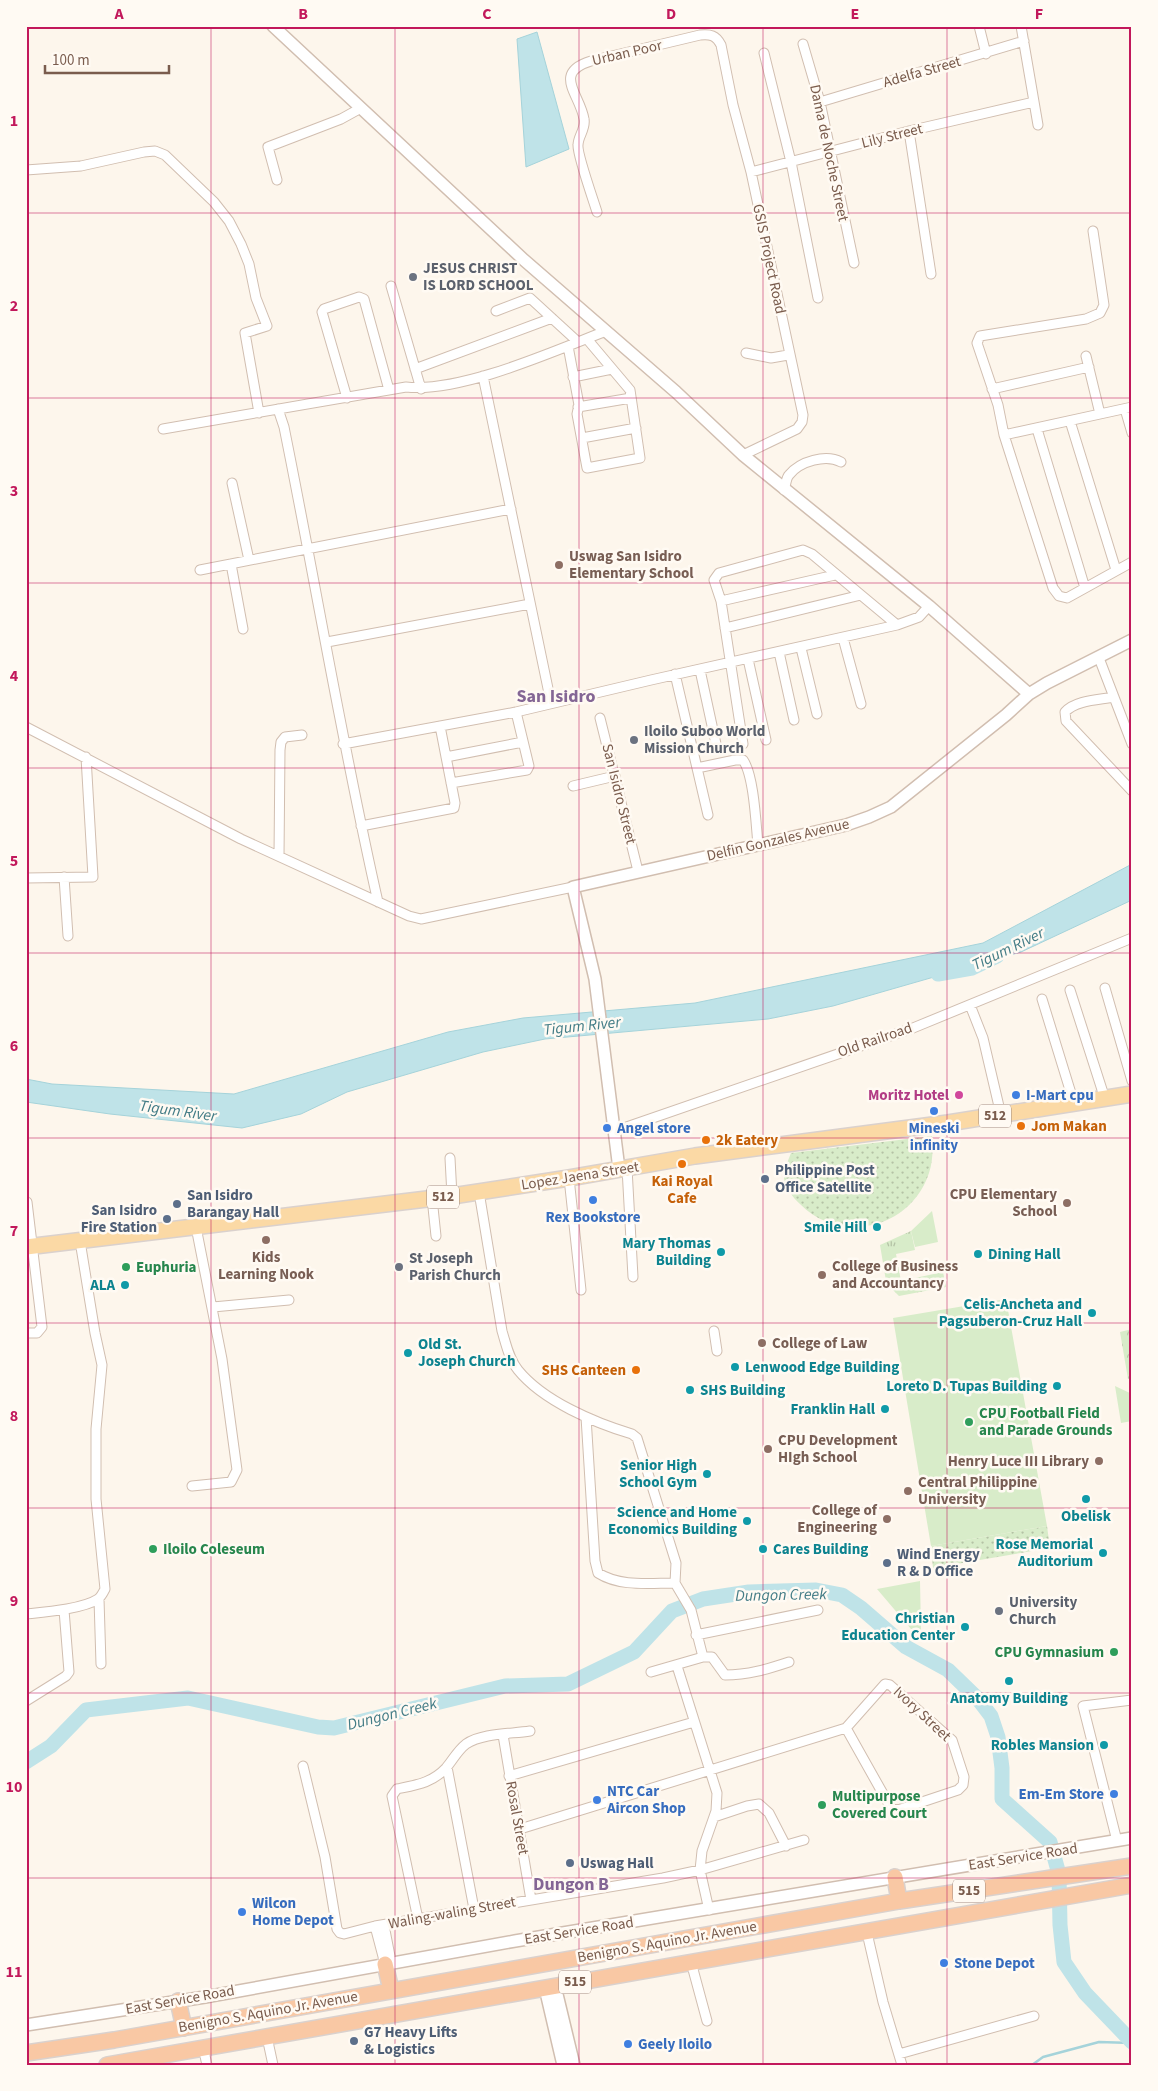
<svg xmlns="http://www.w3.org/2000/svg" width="1158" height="2091" viewBox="0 0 1158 2091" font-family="'Source Sans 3',sans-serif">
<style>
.grass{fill:url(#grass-tufts)}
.forest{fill:url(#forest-crowns)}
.park{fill:url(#park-dots)}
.garden{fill:#d8ecc9}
.water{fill:#bfe3e8;stroke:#a5d3da}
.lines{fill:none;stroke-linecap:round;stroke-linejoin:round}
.stream{stroke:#a5d3da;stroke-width:2.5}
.river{stroke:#bfe3e8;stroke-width:15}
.minor-casing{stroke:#d1beb0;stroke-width:11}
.tertiary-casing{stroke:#d1beb0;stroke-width:14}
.primary-casing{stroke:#dad1cd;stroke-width:18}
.trunk-casing{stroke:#dad1cd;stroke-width:18}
.minor{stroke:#fff;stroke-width:9}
.tertiary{stroke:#fff;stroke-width:11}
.primary{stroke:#fbd9a5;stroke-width:15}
.trunk{stroke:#f9c8a4;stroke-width:15}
.grid{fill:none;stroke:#c2185b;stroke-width:1;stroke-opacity:0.55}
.worship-dot{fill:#6b7280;stroke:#fffaf3;stroke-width:2}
.education-dot{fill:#8d6e63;stroke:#fffaf3;stroke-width:2}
.hotel-dot{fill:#d1479c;stroke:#fffaf3;stroke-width:2}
.shop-dot{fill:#3f7fe0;stroke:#fffaf3;stroke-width:2}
.food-dot{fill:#e8710a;stroke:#fffaf3;stroke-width:2}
.service-dot{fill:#5c6f8a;stroke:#fffaf3;stroke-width:2}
.culture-dot{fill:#0f9aa8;stroke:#fffaf3;stroke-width:2}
.leisure-dot{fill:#2e9e5b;stroke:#fffaf3;stroke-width:2}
.labels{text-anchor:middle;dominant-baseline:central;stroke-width:5;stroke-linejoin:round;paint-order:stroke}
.shield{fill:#fffaf3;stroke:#a28b7f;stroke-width:1}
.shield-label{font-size:14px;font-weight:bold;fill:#7a5c4d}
.street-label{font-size:15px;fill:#7a5c4d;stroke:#fffaf3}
.worship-label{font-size:15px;font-weight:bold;fill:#5b616d;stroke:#fffaf3;text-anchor:start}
.education-label{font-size:15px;font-weight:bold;fill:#785e54;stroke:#fffaf3;text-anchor:start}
.hotel-label{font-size:15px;font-weight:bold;fill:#b23c85;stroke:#fffaf3;text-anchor:end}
.shop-label{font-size:15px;font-weight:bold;fill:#366cbe;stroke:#fffaf3;text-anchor:start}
.food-label{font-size:15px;font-weight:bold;fill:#c56008;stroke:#fffaf3;text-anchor:start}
.service-label{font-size:15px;font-weight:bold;fill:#4e5e75;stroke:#fffaf3;text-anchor:start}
.culture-label{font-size:15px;font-weight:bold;fill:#0d838f;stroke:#fffaf3;text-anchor:end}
.leisure-label{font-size:15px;font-weight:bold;fill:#27864d;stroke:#fffaf3;text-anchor:start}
.water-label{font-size:16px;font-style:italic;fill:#437c86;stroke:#fffaf3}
.quarter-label{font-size:18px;font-weight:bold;fill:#846695;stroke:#fffaf3}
.neatline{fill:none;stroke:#c2185b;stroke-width:2}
.grid-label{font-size:16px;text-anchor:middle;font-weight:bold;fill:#c2185b}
</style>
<defs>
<pattern id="grass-tufts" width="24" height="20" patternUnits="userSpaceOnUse" patternTransform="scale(1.25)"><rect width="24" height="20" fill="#d8ecc9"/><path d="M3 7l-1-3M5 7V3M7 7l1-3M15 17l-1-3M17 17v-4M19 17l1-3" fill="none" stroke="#b4c2a5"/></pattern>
<pattern id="forest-crowns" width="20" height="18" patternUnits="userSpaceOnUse" patternTransform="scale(1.25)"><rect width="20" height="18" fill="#d8ecc9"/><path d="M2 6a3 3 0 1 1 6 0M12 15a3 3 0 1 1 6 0" fill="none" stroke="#b4c2a5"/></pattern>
<pattern id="park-dots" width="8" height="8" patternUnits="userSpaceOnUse" patternTransform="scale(1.25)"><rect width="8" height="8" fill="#d8ecc9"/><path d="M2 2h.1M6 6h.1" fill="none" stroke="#b4c2a5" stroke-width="1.8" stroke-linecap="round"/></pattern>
</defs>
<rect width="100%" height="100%" fill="#fdf6ec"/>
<!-- grass -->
<path class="grass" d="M911,1231L915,1250L896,1254L901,1281L943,1272L946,1287L899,1296L892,1289L887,1287L880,1245Z"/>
<!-- forest -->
<path class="forest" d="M1132,1329V1378L1128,1379L1120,1332Z"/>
<!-- park -->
<path class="park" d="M932,1136C933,1148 933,1161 929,1173C911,1229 840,1245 800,1204C793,1198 785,1187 784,1178C784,1169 788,1161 791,1153Z
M1047,1526L1050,1548L933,1568L931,1546Z"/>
<!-- garden -->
<path class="garden" d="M932,1211L938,1242L915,1247L911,1231Z
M1006,1299L1047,1526L931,1546L893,1318Z
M1115,1386L1132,1394V1421L1121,1423Z
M920,1581L921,1630L911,1629L877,1589Z"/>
<!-- water -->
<path class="water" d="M537,32L569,149L526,167L517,39Z
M1132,864V900L1021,952L833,1006L768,1019L545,1039L483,1052L347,1092L301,1114L242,1128L110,1114L26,1102V1079L52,1084L234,1094L448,1032L523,1018L695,1003L983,943Z"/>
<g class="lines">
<!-- stream -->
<path class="stream" d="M1032,2065L1043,2057L1099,2042L1132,2043"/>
<!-- river -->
<path class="river" d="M938,974L972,968L997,956
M26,1762L51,1746L86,1710L188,1698L318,1727L334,1728L505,1686L568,1684L634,1652L672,1611L703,1599L749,1592L816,1590L842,1595L861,1608L906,1647L948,1670L978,1699L991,1716L998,1737L1002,1768V1799L1050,1842L1059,1874L1060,1925L1064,1962L1085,1993L1132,2042"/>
<!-- minor casing -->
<g class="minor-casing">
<path id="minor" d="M979,26L986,54
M1021,26L1038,125
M803,44L820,102L854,263
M764,53L791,162L818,298
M820,102L1024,41
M909,131L931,274
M26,170L81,166L144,152L155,151L165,155L214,202L229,221L241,244L249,264L256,298L267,326L245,333L259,413
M751,172L909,131L1034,102
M277,180L268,147L341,119L361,108
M597,212C593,199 577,154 578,145C578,136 586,129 584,119C580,94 552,73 591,61L700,35C710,34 716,35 721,45L733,105L751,172L803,415L802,422L797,429L743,455
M1093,231L1104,305L1100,313L1086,319L980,336L977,343L998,405L1004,435L1132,407
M391,286L421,389
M496,311L530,298L578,342
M568,346L579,405L577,414L587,468L640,458L630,390L587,339
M746,353L771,358L788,355
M1086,356L1100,414
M415,369L552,318
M483,376L551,703
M573,377L612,369
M992,389L1089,367
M347,398L322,312L324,309L359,297L364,299L389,390
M578,407L631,398
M278,409L284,427C316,585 342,744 378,902
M1125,409L1132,433
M1070,421L1116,570
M163,429L406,387C461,393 554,351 606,331
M1037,429L1085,588
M1004,435L1053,588L1059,596L1067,598L1132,562
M582,438L636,428
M232,483L249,560
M784,490C786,485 786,478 789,475C800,461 826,454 841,462
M231,564L243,629
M200,570L511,509
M721,601L714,580L719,573L803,550L812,554L861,595
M725,628L861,595L897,625
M843,638L861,704
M327,642L530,604
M801,648L817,714
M779,652L794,720
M1099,658L1132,744
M748,659L766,740
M700,670L716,744
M675,674L708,815
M1114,697C1099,700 1076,700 1065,712L1066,721L1132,791
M600,718L638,871
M26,727L241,839L409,916L421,919L573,887
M343,744L516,712L651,680L897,625L919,617L929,606
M743,744L721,601L835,575
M446,757L523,742
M697,768L735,760H743C754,775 756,825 758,845
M451,783L527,770L529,766L516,712
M573,786L615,776
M361,826L454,808L455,803L440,726
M279,856L280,750L281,742L285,737L302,735
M64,877L68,936
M26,878L93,877L86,757
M1105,988L1132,1081
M1070,990L1105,1099
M1042,999L1074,1103
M970,1005L983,1038L1001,1115
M615,1131L913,1028L1132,938
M450,1158L452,1196
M627,1168L633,1277
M569,1178L581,1290
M479,1192L502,1331C506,1344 509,1359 518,1370C543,1401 595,1423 632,1434L637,1438L676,1563L675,1583L691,1610L703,1657L651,1672
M432,1198L436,1236
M213,1307L289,1300
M714,1331L717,1351
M26,1333H37L42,1327L27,1202
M586,1417L595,1561L598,1573C620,1587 649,1583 675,1583
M192,1486L231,1482L237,1470L222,1359L196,1227
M99,1599L101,1664
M26,1614C45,1612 83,1609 98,1599C101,1597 103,1593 105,1589L96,1499V1429L102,1365L95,1333L80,1241
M696,1635L818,1610
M703,1657H712L725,1675C748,1675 768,1669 789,1662
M677,1666L717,1793L716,1811L702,1851L700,1870L709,1910
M26,1701L66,1676L69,1672L64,1610
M503,1735L531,1900
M303,1766L325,1857L337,1929L340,1933L344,1934L375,1926L663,1878L700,1870L804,1840
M447,1767L474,1909
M509,1776L694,1722
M714,1817L747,1806L759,1804L769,1813L786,1846
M520,1829L846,1728L885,1684L890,1685L952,1740L964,1777L963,1785L958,1790L898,1810L891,1808L846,1728
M1117,1841L1083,1706L1132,1700
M418,1919L392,1796L397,1789C416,1785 432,1783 446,1768C453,1760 457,1751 466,1744C482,1733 511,1734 530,1731
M384,1925L390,1956L385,1964
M375,1926L385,1964
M867,1933L883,2002L902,2065
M691,1962L707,2021
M267,2037L273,2065
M203,2047L207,2065
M899,2054L1034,2016"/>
</g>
<!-- tertiary casing -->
<g class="tertiary-casing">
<path id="tertiary" d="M273,26L524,260L676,392L743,455L929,606L1029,694
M619,1169L595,979L573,887L846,825L869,817L891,807L1006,715L1029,694L1047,683L1132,640
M555,1986L574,2065
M545,1988L563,2065
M26,2025L205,1997L515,1941L1132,1838"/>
</g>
<!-- primary casing -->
<g class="primary-casing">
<path id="primary" d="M26,1247L452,1196L569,1178L695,1156L948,1123L1132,1094"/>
</g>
<!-- trunk casing -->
<g class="trunk-casing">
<path id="trunk" d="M895,1877L899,1901
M385,1964L391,1990
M178,2001L184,2028
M26,2053L114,2040L899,1901L1132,1866
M107,2065L1132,1885"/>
</g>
<!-- minor -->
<use href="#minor" class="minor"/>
<!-- tertiary -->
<use href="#tertiary" class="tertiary"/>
<!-- primary -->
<use href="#primary" class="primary"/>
<!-- trunk -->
<use href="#trunk" class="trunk"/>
</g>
<!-- grid -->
<path class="grid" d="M211,26V2065M395,26V2065M579,26V2065M763,26V2065M947,26V2065M26,213H1132M26,398H1132M26,583H1132M26,768H1132M26,953H1132M26,1138H1132M26,1323H1132M26,1508H1132M26,1693H1132M26,1878H1132"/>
<!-- markers -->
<g class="worship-dot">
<circle cx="413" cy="277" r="5"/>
<circle cx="634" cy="740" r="5"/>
<circle cx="399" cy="1267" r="5"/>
<circle cx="999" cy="1611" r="5"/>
</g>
<g class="education-dot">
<circle cx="559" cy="565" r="5"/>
<circle cx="1067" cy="1203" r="5"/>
<circle cx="266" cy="1240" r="5"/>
<circle cx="822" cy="1275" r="5"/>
<circle cx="762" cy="1343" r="5"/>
<circle cx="768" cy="1449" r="5"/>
<circle cx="1099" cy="1461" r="5"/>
<circle cx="908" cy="1491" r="5"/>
<circle cx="887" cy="1519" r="5"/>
</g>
<circle class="hotel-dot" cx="959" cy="1095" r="5"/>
<g class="shop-dot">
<circle cx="1016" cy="1095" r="5"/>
<circle cx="934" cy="1111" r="5"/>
<circle cx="607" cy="1128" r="5"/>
<circle cx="593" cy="1200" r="5"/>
<circle cx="1114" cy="1794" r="5"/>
<circle cx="597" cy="1800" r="5"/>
<circle cx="242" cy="1912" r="5"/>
<circle cx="944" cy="1963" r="5"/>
<circle cx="628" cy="2044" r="5"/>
</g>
<g class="food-dot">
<circle cx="1021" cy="1126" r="5"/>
<circle cx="706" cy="1140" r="5"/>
<circle cx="682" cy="1164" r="5"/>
<circle cx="636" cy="1370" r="5"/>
</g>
<g class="service-dot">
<circle cx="765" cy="1179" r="5"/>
<circle cx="177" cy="1204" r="5"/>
<circle cx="167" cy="1219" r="5"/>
<circle cx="887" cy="1563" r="5"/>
<circle cx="570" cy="1863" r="5"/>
<circle cx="354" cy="2041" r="5"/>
</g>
<g class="culture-dot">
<circle cx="877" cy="1227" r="5"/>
<circle cx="721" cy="1252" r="5"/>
<circle cx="978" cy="1254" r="5"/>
<circle cx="125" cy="1285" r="5"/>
<circle cx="1092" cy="1313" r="5"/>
<circle cx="408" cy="1353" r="5"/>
<circle cx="735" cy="1367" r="5"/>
<circle cx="1057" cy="1386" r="5"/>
<circle cx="690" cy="1390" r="5"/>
<circle cx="885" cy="1409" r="5"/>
<circle cx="707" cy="1474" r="5"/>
<circle cx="1086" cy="1499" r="5"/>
<circle cx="747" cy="1521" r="5"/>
<circle cx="763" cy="1549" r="5"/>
<circle cx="1103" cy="1553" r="5"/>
<circle cx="965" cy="1627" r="5"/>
<circle cx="1009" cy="1681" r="5"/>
<circle cx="1104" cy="1745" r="5"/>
</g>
<g class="leisure-dot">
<circle cx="126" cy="1267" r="5"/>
<circle cx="969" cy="1422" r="5"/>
<circle cx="153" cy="1549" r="5"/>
<circle cx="1114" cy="1652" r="5"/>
<circle cx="822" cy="1805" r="5"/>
</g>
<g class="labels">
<!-- shield labels -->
<g class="shield">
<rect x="979" y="1104.5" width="32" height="23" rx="4"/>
<rect x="427" y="1185.5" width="32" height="23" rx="4"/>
<rect x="953" y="1879.5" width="32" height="23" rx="4"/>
<rect x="559" y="1970.5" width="32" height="23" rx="4"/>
</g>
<g class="shield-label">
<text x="995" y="1116">512</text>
<text x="443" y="1197">512</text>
<text x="969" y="1891">515</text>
<text x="575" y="1982">515</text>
</g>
<!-- street labels -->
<g class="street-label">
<text transform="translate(627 53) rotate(-13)">Urban Poor</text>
<text transform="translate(922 72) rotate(-16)">Adelfa Street</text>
<text transform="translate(892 136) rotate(-14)">Lily Street</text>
<text transform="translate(829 153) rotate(78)">Dama de Noche Street</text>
<text transform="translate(769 259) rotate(78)">GSIS Project Road</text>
<text transform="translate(619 794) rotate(76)">San Isidro Street</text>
<text transform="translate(778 840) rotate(-13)">Delfin Gonzales Avenue</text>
<text transform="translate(875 1040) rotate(-19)">Old Railroad</text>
<text transform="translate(580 1176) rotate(-9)">Lopez Jaena Street</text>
<text transform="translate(922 1714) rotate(43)">Ivory Street</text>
<text transform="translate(517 1818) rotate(80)">Rosal Street</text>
<text transform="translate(1023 1857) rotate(-9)">East Service Road</text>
<text transform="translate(452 1913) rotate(-10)">Waling-waling Street</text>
<text transform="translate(579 1931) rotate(-9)">East Service Road</text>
<text transform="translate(667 1942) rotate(-10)">Benigno S. Aquino Jr. Avenue</text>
<text transform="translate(180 2000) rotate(-10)">East Service Road</text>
<text transform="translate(268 2012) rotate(-10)">Benigno S. Aquino Jr. Avenue</text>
</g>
<!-- worship labels -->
<g class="worship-label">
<text x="423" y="268">JESUS CHRIST<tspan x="423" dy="17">IS LORD SCHOOL</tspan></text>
<text x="644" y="731">Iloilo Suboo World<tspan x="644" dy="17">Mission Church</tspan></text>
<text x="409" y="1258">St Joseph<tspan x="409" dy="17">Parish Church</tspan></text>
<text x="1009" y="1602">University<tspan x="1009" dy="17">Church</tspan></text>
</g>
<!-- education labels -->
<g class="education-label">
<text x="569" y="556">Uswag San Isidro<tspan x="569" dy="17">Elementary School</tspan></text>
<text x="1057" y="1194" text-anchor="end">CPU Elementary<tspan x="1057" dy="17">School</tspan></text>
<text x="266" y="1257" text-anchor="middle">Kids<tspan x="266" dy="17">Learning Nook</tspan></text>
<text x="832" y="1266">College of Business<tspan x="832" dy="17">and Accountancy</tspan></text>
<text x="772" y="1343">College of Law</text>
<text x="778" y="1440">CPU Development<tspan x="778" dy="17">HIgh School</tspan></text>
<text x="1089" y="1461" text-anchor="end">Henry Luce III Library</text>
<text x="918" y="1482">Central Philippine<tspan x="918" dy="17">University</tspan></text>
<text x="877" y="1510" text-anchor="end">College of<tspan x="877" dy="17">Engineering</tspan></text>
</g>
<!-- hotel labels -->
<g class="hotel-label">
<text x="949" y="1095">Moritz Hotel</text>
</g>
<!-- shop labels -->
<g class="shop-label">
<text x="1026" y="1095">I-Mart cpu</text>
<text x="617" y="1128">Angel store</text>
<text x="934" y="1128" text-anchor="middle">Mineski<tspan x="934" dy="17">infinity</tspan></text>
<text x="593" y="1217" text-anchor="middle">Rex Bookstore</text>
<text x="607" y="1791">NTC Car<tspan x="607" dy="17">Aircon Shop</tspan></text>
<text x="1104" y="1794" text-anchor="end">Em-Em Store</text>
<text x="252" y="1903">Wilcon<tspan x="252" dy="17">Home Depot</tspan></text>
<text x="954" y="1963">Stone Depot</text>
<text x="638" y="2044">Geely Iloilo</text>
</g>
<!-- food labels -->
<g class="food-label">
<text x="1031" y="1126">Jom Makan</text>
<text x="716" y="1140">2k Eatery</text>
<text x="682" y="1181" text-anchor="middle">Kai Royal<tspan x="682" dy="17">Cafe</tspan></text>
<text x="626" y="1370" text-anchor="end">SHS Canteen</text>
</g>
<!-- service labels -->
<g class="service-label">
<text x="775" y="1170">Philippine Post<tspan x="775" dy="17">Office Satellite</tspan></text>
<text x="187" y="1195">San Isidro<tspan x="187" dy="17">Barangay Hall</tspan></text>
<text x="157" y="1210" text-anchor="end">San Isidro<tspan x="157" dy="17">Fire Station</tspan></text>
<text x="897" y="1554">Wind Energy<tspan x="897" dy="17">R &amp; D Office</tspan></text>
<text x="580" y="1863">Uswag Hall</text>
<text x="364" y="2032">G7 Heavy Lifts<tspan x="364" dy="17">&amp; Logistics</tspan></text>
</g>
<!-- culture labels -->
<g class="culture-label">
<text x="867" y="1227">Smile Hill</text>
<text x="711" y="1243">Mary Thomas<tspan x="711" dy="17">Building</tspan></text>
<text x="988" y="1254" text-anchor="start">Dining Hall</text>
<text x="115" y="1285">ALA</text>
<text x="1082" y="1304">Celis-Ancheta and<tspan x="1082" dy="17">Pagsuberon-Cruz Hall</tspan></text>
<text x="418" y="1344" text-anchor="start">Old St.<tspan x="418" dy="17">Joseph Church</tspan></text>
<text x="745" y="1367" text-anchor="start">Lenwood Edge Building</text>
<text x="1047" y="1386">Loreto D. Tupas Building</text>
<text x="700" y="1390" text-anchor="start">SHS Building</text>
<text x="875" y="1409">Franklin Hall</text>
<text x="697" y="1465">Senior High<tspan x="697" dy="17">School Gym</tspan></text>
<text x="737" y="1512">Science and Home<tspan x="737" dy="17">Economics Building</tspan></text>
<text x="1086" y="1516" text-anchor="middle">Obelisk</text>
<text x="1093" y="1544">Rose Memorial<tspan x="1093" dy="17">Auditorium</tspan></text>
<text x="773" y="1549" text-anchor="start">Cares Building</text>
<text x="955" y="1618">Christian<tspan x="955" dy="17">Education Center</tspan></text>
<text x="1009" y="1698" text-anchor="middle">Anatomy Building</text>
<text x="1094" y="1745">Robles Mansion</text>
</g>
<!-- leisure labels -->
<g class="leisure-label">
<text x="136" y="1267">Euphuria</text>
<text x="979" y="1413">CPU Football Field<tspan x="979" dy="17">and Parade Grounds</tspan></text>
<text x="163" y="1549">Iloilo Coleseum</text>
<text x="1104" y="1652" text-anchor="end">CPU Gymnasium</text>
<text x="832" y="1796">Multipurpose<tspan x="832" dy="17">Covered Court</tspan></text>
</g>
<!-- water labels -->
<g class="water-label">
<text transform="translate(1008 949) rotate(-26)">Tigum River</text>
<text transform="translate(582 1026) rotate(-6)">Tigum River</text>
<text transform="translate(178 1111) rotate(8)">Tigum River</text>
<text transform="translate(781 1595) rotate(-1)">Dungon Creek</text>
<text transform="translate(392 1714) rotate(-14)">Dungon Creek</text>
</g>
<!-- quarter labels -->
<g class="quarter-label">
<text x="556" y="696">San Isidro</text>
<text x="571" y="1884">Dungon B</text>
</g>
</g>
<!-- border -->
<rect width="1158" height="2091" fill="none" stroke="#fffaf3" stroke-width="55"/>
<!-- scale -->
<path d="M45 65v8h124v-8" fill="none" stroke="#7a5c4d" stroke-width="2.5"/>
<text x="52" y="65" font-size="15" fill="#7a5c4d" stroke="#fffaf3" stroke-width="4" paint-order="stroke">100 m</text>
<rect x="28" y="28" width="1102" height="2036" class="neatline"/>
<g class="grid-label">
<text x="119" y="19">A</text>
<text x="303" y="19">B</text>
<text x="487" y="19">C</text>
<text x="671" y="19">D</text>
<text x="855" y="19">E</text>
<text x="1039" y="19">F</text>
<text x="14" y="126">1</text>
<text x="14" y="311">2</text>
<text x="14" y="496">3</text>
<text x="14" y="681">4</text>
<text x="14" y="866">5</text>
<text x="14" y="1051">6</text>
<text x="14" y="1236">7</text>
<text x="14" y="1421">8</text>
<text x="14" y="1606">9</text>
<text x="14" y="1792">10</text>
<text x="14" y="1977">11</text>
</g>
</svg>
